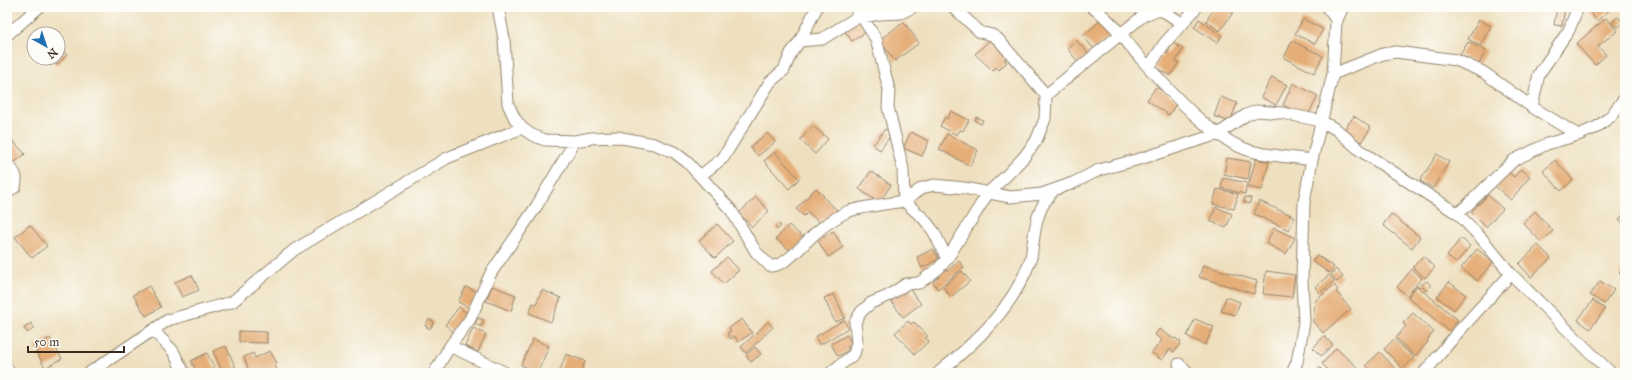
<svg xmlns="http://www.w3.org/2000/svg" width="1632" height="380" viewBox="0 0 1632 380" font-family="'IM FELL Great Primer',serif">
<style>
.building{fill:#e5ad77}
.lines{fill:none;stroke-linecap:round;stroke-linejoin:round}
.minor-casing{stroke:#94856e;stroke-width:13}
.minor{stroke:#fff;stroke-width:11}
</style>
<rect width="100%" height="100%" fill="#fdfcf7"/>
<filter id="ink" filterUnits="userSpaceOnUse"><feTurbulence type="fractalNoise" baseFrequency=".025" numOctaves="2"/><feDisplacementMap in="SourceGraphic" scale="8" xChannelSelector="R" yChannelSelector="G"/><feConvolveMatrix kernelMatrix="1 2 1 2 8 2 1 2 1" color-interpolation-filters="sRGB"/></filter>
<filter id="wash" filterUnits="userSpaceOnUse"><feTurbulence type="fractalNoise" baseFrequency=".012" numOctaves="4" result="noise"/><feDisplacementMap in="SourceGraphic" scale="16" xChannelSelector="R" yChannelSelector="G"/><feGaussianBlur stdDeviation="0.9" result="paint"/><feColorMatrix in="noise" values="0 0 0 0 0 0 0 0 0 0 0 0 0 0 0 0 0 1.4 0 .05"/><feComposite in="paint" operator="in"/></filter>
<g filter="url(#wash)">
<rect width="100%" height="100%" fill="#eee0bf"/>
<g id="blocks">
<!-- building -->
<path class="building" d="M1215,7H1228L1234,11L1220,31L1206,21Z
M1557,7L1565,9L1562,26L1554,25Z
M1586,7H1613L1597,21Z
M1618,17L1623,23L1617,28L1612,22Z
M1103,18L1115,31L1094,49L1083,36Z
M1606,18L1617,31L1598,46L1606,55L1595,65L1576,44Z
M1199,19L1222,36L1217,43L1194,27Z
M1303,19L1323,29L1315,44L1295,34Z
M859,20L867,31L852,41L844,30Z
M1479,20L1491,26L1480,46L1468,39Z
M904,22L919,43L895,61L879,40Z
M991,39L1008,56L1004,60L1007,62L999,70L996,67L993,71L975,54Z
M1076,40L1089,54L1079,63L1067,48Z
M1292,41L1323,56L1314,73L1284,58Z
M1468,42L1486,51L1479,64L1460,55Z
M1173,43L1183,49L1176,61L1179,62L1170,76L1155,67L1164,52L1167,54Z
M58,46L67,55L57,65L49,58H58Z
M1272,77L1287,85L1276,105L1261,97Z
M1293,83L1318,96L1307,117L1283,105Z
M1156,87L1178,101L1169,115L1147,100Z
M1221,97L1237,103L1230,122L1214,116Z
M951,111L969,120L963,131L960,130L957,135L940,126L945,117L947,119Z
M1354,116L1371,128L1361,142L1344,130Z
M976,117L983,120L981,124L975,121Z
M813,126L828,139L815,154L800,140Z
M885,129L892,134L880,150L873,145Z
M911,132L929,141L922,156L903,148Z
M767,133L775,142L758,156L750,147Z
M947,134L978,150L970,166L939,149Z
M13,141L25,154L13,164L7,156V146Z
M775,152L799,179L789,189L764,161Z
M1437,154L1449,162L1433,188L1420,181Z
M1227,158L1251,162L1248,179L1224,174Z
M1256,159L1269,162L1262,190L1248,187Z
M1555,160L1573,180L1561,191L1543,171Z
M1521,169L1530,176L1511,200L1495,186L1507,171L1514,177Z
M871,171L891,185L879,203L859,189Z
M1223,178L1247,183L1245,194L1221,188Z
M816,188L824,196L823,197L837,210L826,222L824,219L820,223L808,212L804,216L796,209Z
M1217,189L1238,194L1234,209L1213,204Z
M1488,195L1503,209L1486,227L1471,212Z
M756,197L769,211L752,227L739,213Z
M1245,197L1251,198L1249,204L1244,202Z
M1259,201L1295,217L1289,230L1254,214Z
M1216,207L1232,214L1226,228L1210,221Z
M1535,211L1553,231L1541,242L1523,223Z
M1625,213V225L1619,219Z
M1391,214L1420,237L1412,248L1383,225Z
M717,224L733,241L715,258L699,241Z
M779,224L781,226L777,230L775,228Z
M30,225L47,246L32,258L15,237Z
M789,225L805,239L793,253L776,239Z
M1274,228L1295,238L1286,254L1266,243Z
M833,231L843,247L828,257L818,241Z
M1461,238L1470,246L1456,263L1447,256Z
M1538,245L1551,258L1531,277L1519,264Z
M933,249L939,259L922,268L917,257Z
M1477,249L1493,262L1477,281L1461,268Z
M1317,255L1334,267L1329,273L1312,261Z
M1423,256L1435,267L1425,278L1413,267Z
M727,257L739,270L724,284L712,271Z
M959,261L964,267L938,289L933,282L939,277L935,273L943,266L947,271Z
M1203,265L1257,281L1254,294L1199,277Z
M1625,268V279L1619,273Z
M1336,269L1343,277L1337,282L1331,274Z
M1412,269L1422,278L1407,296L1397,287Z
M962,271L970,281L951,297L943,287Z
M1266,271L1295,275L1292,297L1263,294Z
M192,275L199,290L182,297L175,282Z
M1329,275L1334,281L1320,293L1315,287Z
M1427,281L1431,286L1426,291L1421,285Z
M1600,281L1614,290L1604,304L1590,295Z
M1449,282L1466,295L1454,310L1437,297Z
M1334,285L1338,290L1336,292L1351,309L1323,333L1313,322L1315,301Z
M149,286L161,307L146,316L133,295Z
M492,286L516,295L511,311L486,301Z
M1417,286L1458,320L1449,331L1408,297Z
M466,287L478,292L470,308L458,302Z
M908,287L921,304L903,317L891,301Z
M542,290L561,298L551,322L529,313L533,303L536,304Z
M834,294L845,318L835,322L824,298Z
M1226,297L1240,302L1235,315L1221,311Z
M1593,300L1605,309L1590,329L1578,320Z
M459,307L468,314L454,332L445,325Z
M1413,313L1434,332L1427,340L1428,342L1415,356L1396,338L1406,326L1403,323Z
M478,318L484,320L481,327L475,324Z
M429,319L434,322L430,329L425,326Z
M742,319L752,333L738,342L735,336L731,339L727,333L731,331L729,328Z
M1195,319L1214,327L1205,345L1187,336Z
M844,320L848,328L820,345L815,337Z
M908,321L911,324L914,322L928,336L925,338L929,341L915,354L895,333Z
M768,322L773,327L746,353L741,347Z
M31,323L34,328L28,333L24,328Z
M473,328L486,334L478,352L465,346Z
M1159,329L1174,339L1175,338L1181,342L1174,352L1170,349L1162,360L1152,353L1162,340L1155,335Z
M239,331L267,332V343L239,342Z
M847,335L852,344L847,347L849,350L838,356L831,344Z
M1324,336L1333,345L1321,356L1313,348Z
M50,338L62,359L45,368L34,347Z
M533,339L549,346L538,372L521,365Z
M1394,339L1414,358L1403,369L1384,349Z
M226,346L238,373H223L213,351Z
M755,347L761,354L751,362L746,355Z
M1336,348L1358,368L1353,373H1331L1322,364Z
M270,351L277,363L275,364L277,371L272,373H243L249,371L244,357L253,353L255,358Z
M1380,352L1399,373H1373L1366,365Z
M207,353L215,369L207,373H197L191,361Z
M566,354L585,361L581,373H559Z
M1319,367L1325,373H1314Z"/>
</g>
</g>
<g filter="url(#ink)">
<use href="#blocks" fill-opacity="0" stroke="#94856e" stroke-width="1"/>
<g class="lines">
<!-- minor casing -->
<g class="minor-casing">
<path id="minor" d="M498,7L504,39L508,104L515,119L522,128L532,135L545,140L575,141L591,138L617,137L654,144L674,152L687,162L700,176L731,210L756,252L770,266C787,267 806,240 818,231C825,225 841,214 849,211C866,206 886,204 904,201L924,219L934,232L947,259L938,269L919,283L906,284L888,296L871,303L861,312L855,322L857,343L854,354L830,373
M854,7L862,17L876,39L889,89L888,107L903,169L904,201
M953,7L980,32L992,35L998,39L1046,95L1144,15L1157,10L1165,12L1183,24
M1092,7C1113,21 1125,41 1142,60C1170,91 1211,139 1251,151C1270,156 1292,157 1312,160
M1327,7L1337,21
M7,35L39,7
M800,41L822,39L856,18L880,14L901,13L913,7
M1149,67L1164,44L1197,7
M1333,74L1383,54L1396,52L1456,60L1483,72L1532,107L1578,135
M1532,107L1539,74L1569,30L1578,7
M7,164C15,172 18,176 15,187L7,192
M700,176L723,158L770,82L784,70L791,53L800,41L817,7
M904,201L922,188L934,185L964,188L1010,197L1042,194L1073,183L1099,170L1143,158L1218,134L1246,115L1257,111L1282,113L1321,121L1337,130L1361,151L1381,164L1458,214L1482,239L1511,274L1611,373
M1458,214L1514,160L1547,144L1578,135L1597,127L1610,117L1625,98
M947,259L988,193L1008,174L1024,157L1036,141L1045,119L1046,95
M153,330L173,351L184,373
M450,346L506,373
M1179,364L1189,373
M7,368L9,373
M89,373L168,320L232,302L294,250L447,158L522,128
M434,373L450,346L470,319L491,273L536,207L575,141
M938,373C975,343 1013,308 1030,261C1032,256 1032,249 1033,243C1036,221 1038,207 1054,190
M1292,373L1297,362L1304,322L1302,280L1304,202L1312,160L1333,74L1336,22L1343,7
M1424,373L1459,331L1511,274"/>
</g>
<!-- minor -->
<use href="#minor" class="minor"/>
</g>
</g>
<!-- margin -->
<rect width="1632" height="380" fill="none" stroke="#fdfcf7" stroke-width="24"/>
<!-- north arrow -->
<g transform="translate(46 46) rotate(140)"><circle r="19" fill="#fdfcf7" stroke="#afa8a0"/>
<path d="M0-3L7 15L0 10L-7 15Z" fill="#1f6fb2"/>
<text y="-6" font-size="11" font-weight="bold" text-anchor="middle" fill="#3b2a1e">N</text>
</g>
<!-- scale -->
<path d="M28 346v6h96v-6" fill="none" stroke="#3b2a1e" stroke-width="2"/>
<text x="34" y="346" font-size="12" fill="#3b2a1e" stroke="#fdfcf7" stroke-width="3" paint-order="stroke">50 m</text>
</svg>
